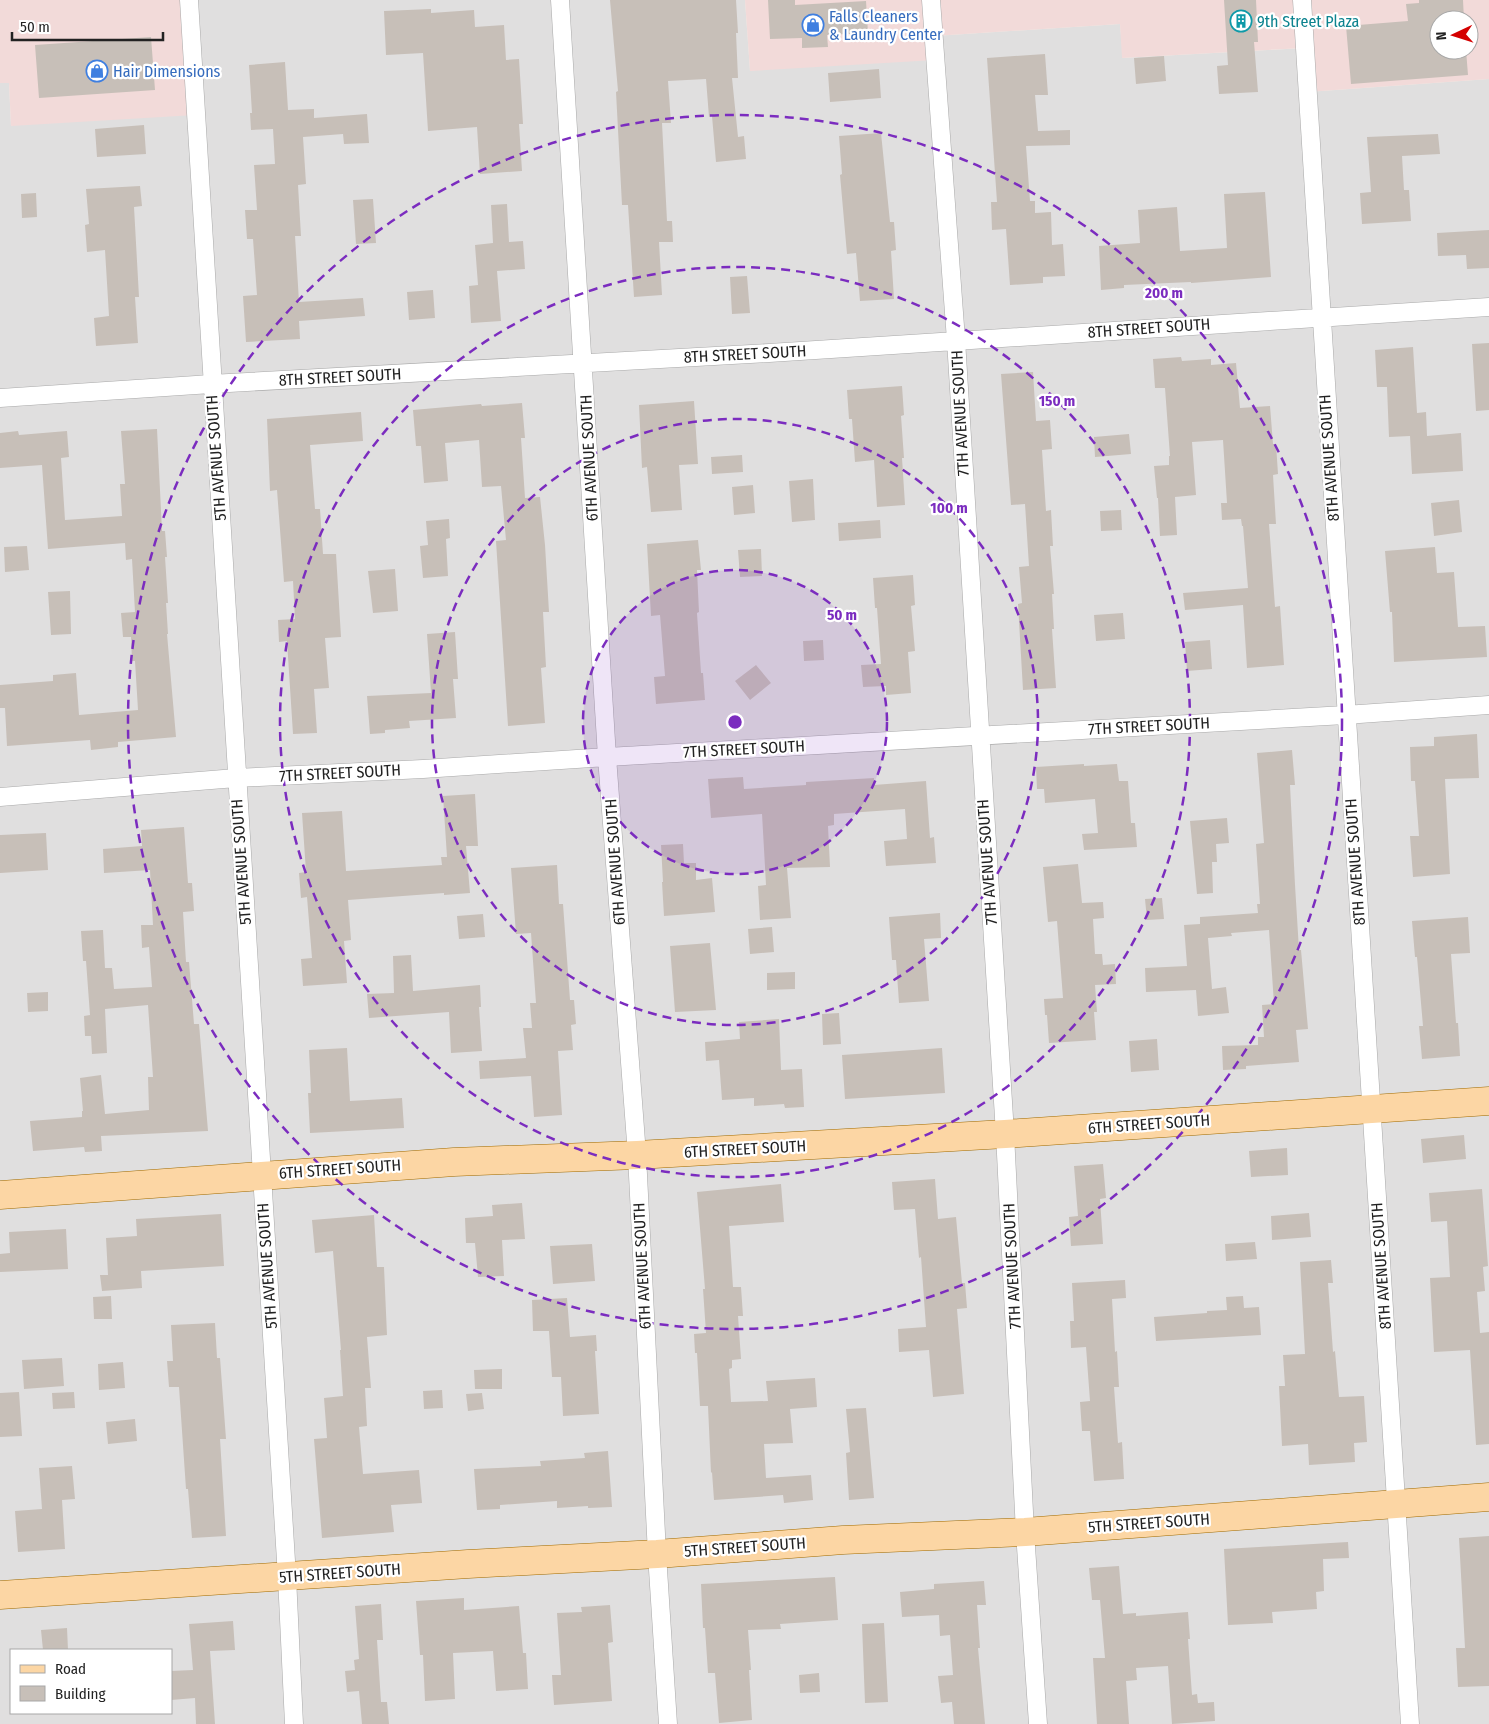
<svg xmlns="http://www.w3.org/2000/svg" width="1489" height="1724" viewBox="0 0 1489 1724" font-family="'Fira Sans Condensed',sans-serif">
<style>
.residential{fill:#e0dfdf;fill-rule:evenodd}
.commercial{fill:#f2dad9;fill-rule:evenodd}
.building{fill:#c7bfb8}
.lines{fill:none;stroke-linecap:round;stroke-linejoin:round}
.street-casing{stroke:#a9a9a9;stroke-width:19}
.primary-casing{stroke:#a06b00;stroke-width:29}
.street{stroke:#fff;stroke-width:18}
.primary{stroke:#fcd6a4;stroke-width:28}
.ring{fill:none;stroke:#7b2cbf;stroke-width:2.5;stroke-dasharray:9 6}
.labels{text-anchor:middle;dominant-baseline:central;stroke-width:4.5;stroke-linejoin:round;paint-order:stroke}
.shop-label{font-size:16px;fill:#366cbe;stroke:#fff;text-anchor:start}
.culture-label{font-size:16px;fill:#0d838f;stroke:#fff;text-anchor:start}
.street-label{font-size:16px;fill:#222;stroke:#fff}
.centre{fill:#7b2cbf;stroke:#fff;stroke-width:2.5}
.ring-label{font-size:15px;text-anchor:middle;font-weight:bold;fill:#7b2cbf;stroke:#fff;stroke-width:4.5;stroke-linejoin:round;paint-order:stroke}
</style>
<rect width="100%" height="100%" fill="#f2efe9"/>
<!-- residential -->
<path class="residential" d="M189,0H745L750,71L934,36L1120,24L1123,58L1304,48L1307,92L1489,79V1724H0V83L9,82L11,126ZM11,1650H171V1713H11Z"/>
<!-- commercial -->
<path class="commercial" d="M0,0H189L195,115L11,126L9,83H0Z
M745,0H1489V79L1307,92L1304,48L1122,58L1120,24L934,36L935,60L750,71ZM1439,20H1469V50H1439Z"/>
<!-- building -->
<path class="building" d="M610,0H736L738,33H736L738,78H732L738,137L744,136L746,159L716,162L712,116L709,117L706,79L668,81L671,123H662L667,221H672L673,242H659L662,295L634,297L628,205H622L616,92L618,91Z
M768,0H795V5L866,1L868,33L827,35L828,47L802,48V38L770,39Z
M1224,0H1256L1258,42H1254L1258,92L1219,94L1217,66L1228,65Z
M1419,0H1463L1464,20H1439V50H1466L1468,75L1351,84L1346,26L1408,21L1406,4L1419,3Z
M431,9V13L474,10L475,27L504,25L506,60L519,59L523,124H519L522,171L480,174L477,127L428,131L423,53L386,55L384,11Z
M151,37L155,90L39,98L35,45Z
M1045,54L1048,95H1035L1038,131L1070,130V145L1026,146L1030,201H1035V213L1051,212L1052,245L1063,244L1065,276L1043,277V283L1010,285L1006,229L992,230L991,202H997L987,58Z
M1164,56L1166,81L1136,84L1134,58Z
M285,62L288,110L314,109V118L367,114L369,143L344,144L343,134L303,137L306,184L298,185L301,236H295L299,302L363,298L365,316L299,321L300,339L246,342L243,296L257,295L253,239H247L245,210H257L254,165L275,164L273,129L251,130L250,113H252L249,65Z
M879,69L881,98L830,102L828,73Z
M144,125L146,154L97,157L95,129Z
M881,133L890,222H894L896,250L891,251L894,299L860,301L856,253L847,254L840,175L842,174L839,136Z
M1438,134L1440,154L1402,156L1404,190H1409L1411,221L1362,224L1360,193L1371,192L1367,137Z
M140,186L142,206L134,207L139,297H135L138,343L96,346L94,318L109,316L105,250L87,252L85,225L89,224L86,189Z
M1265,192L1271,277L1191,283V282L1124,285V288L1101,290L1099,246L1140,243L1138,210L1177,207L1180,251L1227,248L1224,194Z
M36,193L37,217L22,218L21,194Z
M373,199L376,243L356,244L353,200Z
M507,204L509,242L523,241L525,269L497,271L501,321L471,323L469,286L478,285L475,245L493,243L491,205Z
M1489,230V268L1467,269L1466,255L1438,256L1437,233Z
M747,276L750,313L732,314L730,277Z
M433,290L435,318L409,320L407,292Z
M1489,343V410L1476,411L1472,344Z
M1413,347L1417,413L1426,412L1427,436L1461,433L1463,471L1412,474L1410,436L1389,437L1387,387H1377L1375,350Z
M1181,357L1182,361L1211,359V365L1236,363L1240,408L1270,406L1273,444H1276L1278,474L1273,475L1276,524H1269L1275,607L1280,606L1284,665L1247,668L1243,605L1185,610L1183,593L1248,588L1243,526H1242L1241,519L1222,520L1221,503H1227L1223,440L1192,442L1196,495L1175,497L1177,535L1160,536L1158,498H1157L1154,466L1169,465V456H1170L1165,388H1155L1153,359Z
M1033,372L1036,421L1050,420L1052,449L1042,450L1046,511L1051,510L1053,546H1050L1054,594H1052L1054,629H1052L1056,688L1023,690L1018,604L1022,603L1019,567L1029,566L1025,504L1011,505L1001,374Z
M902,386L904,415L901,416L904,458H902L905,505L877,507L874,460L855,462L852,419H849L847,390Z
M694,401L698,464L679,465L682,510L651,512L647,467L642,468L639,405Z
M522,403L525,438H521L525,498L540,497L545,545L549,612H543L546,667L541,668L545,723L508,726L496,541L506,540L501,486L482,487L479,440L445,443L448,481L424,483L421,446H416L413,410L481,404L482,406Z
M361,412L363,441L310,445L315,509H320L323,554H336L341,637L325,638L329,688L314,689L317,733L293,734L287,641L279,642L278,620L295,619L293,581L284,582L277,490L270,491L267,419Z
M157,429L162,531H165L167,557H165L168,603H166L168,634H167L176,737L118,742V747L91,750L90,740L7,746L5,708H0V685L53,681V675L76,673L79,715L138,710L135,661H132L131,637H123L121,613L135,612L132,559L126,560L125,543L48,549L42,465L0,468V433L18,431L19,435L67,431L69,457L61,458L65,520L122,516L120,484H125L121,431Z
M1129,434L1131,454L1095,457L1094,437Z
M742,455L743,472L712,474L711,457Z
M813,479L815,520L792,522L789,481Z
M753,485L755,513L734,515L732,487Z
M1459,500L1462,532L1434,536L1431,503Z
M1121,510L1122,530L1101,531L1100,511Z
M449,519L450,538L446,539L448,576L423,578L420,546L428,545L426,521Z
M880,520L881,538L839,541L838,523Z
M698,540L701,570H697L699,612L697,613L701,673H703L705,700L656,704L654,677L665,676L660,615L651,616L647,544Z
M27,546L29,570L5,572L4,547Z
M1435,547L1437,573L1454,572L1458,627L1485,626L1487,657L1394,662L1392,612H1390L1385,551Z
M761,549L762,576L740,577L738,550Z
M395,569L398,611L373,613L368,571Z
M913,575L915,605L911,606L915,651L908,652L911,693L886,695V686L863,687L861,665L881,664L877,608H875L873,578Z
M70,591L71,634L51,635L48,592Z
M1123,613L1125,639L1096,641L1094,615Z
M455,632L458,679H453L456,718L409,721L410,728L385,730V733L370,734L367,696L431,693L427,634Z
M823,640L824,660L804,661L803,641Z
M1210,640L1212,669L1187,671L1185,642Z
M756,665L771,683L750,700L735,681Z
M1477,734L1479,778L1445,779L1450,874L1413,877L1410,836H1419L1415,781H1411L1410,747L1434,746V737Z
M1292,750L1295,785H1290L1295,885L1299,950H1301L1308,1029L1296,1030L1299,1062L1246,1066V1069L1223,1070L1222,1046L1258,1045V1037H1264L1262,1005L1274,1004L1269,930L1231,933L1232,936L1208,938L1212,989L1226,987L1229,1013L1198,1016L1196,990L1146,992L1145,968L1187,966L1184,925L1200,924V917L1258,913L1257,904H1260L1256,844L1264,843L1257,753Z
M1084,764V766L1117,764L1119,781H1128L1131,823H1135L1137,847L1084,850L1082,834L1098,833L1095,799L1045,803L1044,789H1037L1036,767Z
M743,777L744,789L806,785V782L874,778V785L926,781L930,838L934,837L936,863L886,866L884,841L907,839L905,809L834,814V825L828,826L830,867L787,868L791,918L760,920L758,886L766,885L762,814L711,818L708,779Z
M475,794L478,846H466L470,893L444,895V893L348,900L351,940L344,941L347,983L303,986L301,959L312,958L307,897L301,898L299,873L306,872L302,813L342,811L346,871L442,865L441,857H447L443,796Z
M1227,818L1229,843L1216,844L1217,862H1212L1213,893L1197,894L1190,821Z
M184,827L188,883H192L194,911L183,912L186,962H189L194,1024H199L208,1131L101,1136L102,1151L85,1152L84,1147L33,1151L30,1121L82,1117V1111H83L80,1078L101,1075L105,1114L149,1110L148,1077H153L148,1005L105,1009L107,1053L92,1054L91,1036H85L84,1016L90,1015L86,961H83L81,931L103,930L105,968H112L114,989L152,987L149,947L142,948L141,925H153L150,870L104,873L103,849L142,846L141,830Z
M46,833L48,870L0,873V835Z
M683,844L684,863H696V880L712,878L715,912L664,916L662,882H663L661,845Z
M1078,864L1082,903L1103,902L1104,918L1093,919L1095,954H1102L1103,965L1115,964L1116,984L1095,985L1097,1012H1094L1096,1040L1049,1043L1047,1015H1045L1044,999L1063,998L1057,921L1048,922L1043,867Z
M557,865L559,904H563L570,1000H574L576,1024L571,1025L573,1050L558,1051L562,1115L534,1117L531,1076L480,1079L479,1061L526,1058L523,1028H532L530,1003H536L531,933L516,934L511,868Z
M1162,898L1164,919L1147,920L1145,899Z
M940,913L941,938L924,939L929,1001L899,1003L896,960H892L889,917Z
M483,914L485,937L459,939L457,916Z
M1468,917L1470,953L1451,954L1456,1023H1458L1460,1056L1422,1059L1419,1026H1423L1417,957H1415L1412,921Z
M772,927L774,952L750,954L748,929Z
M710,943L716,1010L675,1012L670,946Z
M411,955L413,991L480,985L481,1007H479L482,1051L451,1053L449,1012L369,1018L367,994L394,993L393,956Z
M795,972V989L767,990V973Z
M48,992V1011L28,1012L27,993Z
M839,1013L841,1044L823,1045L822,1014Z
M779,1019L781,1070L802,1069L804,1107L785,1108L784,1104L754,1106V1098L722,1100L719,1060L706,1061L705,1042L740,1039L739,1022Z
M1157,1039L1159,1070L1131,1072L1129,1041Z
M347,1048L350,1101L402,1098L404,1128L310,1133L308,1093H311L309,1050Z
M942,1048L945,1093L845,1099L842,1055Z
M1464,1135L1466,1159L1423,1163L1421,1139Z
M1287,1148L1288,1175L1251,1177L1249,1151Z
M1103,1164L1106,1198L1100,1199L1103,1244L1071,1246L1069,1217L1078,1216L1074,1166Z
M935,1179L938,1219L956,1217L962,1283H965L967,1308L957,1309L964,1394L933,1397L929,1350L899,1352L898,1329L926,1327L921,1257L919,1258L915,1209L894,1210L892,1182Z
M781,1184L784,1222L729,1226L733,1287H741L743,1316H738L741,1359L732,1360V1368L729,1369L731,1402L768,1401L766,1381L815,1378L817,1407L790,1409L793,1443L764,1444L766,1478L811,1475L813,1500L784,1503L783,1495L714,1500L712,1472L711,1473L708,1406H700L697,1353H695L694,1334L706,1333L703,1289H705L697,1192Z
M1482,1189L1488,1266L1483,1267L1485,1291L1477,1292L1480,1333L1489,1332V1444L1476,1445L1470,1350L1434,1352L1430,1278L1450,1277L1447,1221L1431,1222L1429,1193Z
M522,1203L525,1239L502,1240L504,1276L478,1277L475,1243H466L465,1218L493,1216L492,1205Z
M1309,1213L1311,1237L1272,1240L1271,1216Z
M221,1214L224,1266L141,1271L142,1288L102,1291L100,1275H108L106,1238L137,1236L136,1219Z
M374,1215L377,1267H384L387,1335L367,1337L371,1388H365L367,1426L359,1427L363,1474L419,1470L422,1503L391,1505L394,1532L322,1538L314,1439L327,1438L324,1398L343,1396L340,1350H341L333,1251L315,1253L312,1220Z
M66,1229L68,1269L0,1272V1254L10,1253L9,1232Z
M1255,1242L1257,1259L1226,1261L1225,1244Z
M592,1244L595,1281L553,1284L550,1246Z
M1331,1260L1333,1283H1328L1333,1352L1335,1351L1339,1397L1364,1396L1367,1442L1354,1443L1355,1462L1309,1465L1308,1444L1282,1446L1279,1386H1285L1283,1355L1305,1354L1300,1262Z
M1125,1280L1126,1298L1112,1299L1115,1352L1117,1351L1119,1387H1114L1118,1443L1122,1442L1124,1479L1094,1481L1090,1431H1082L1080,1402L1090,1401L1086,1347L1071,1348L1070,1321H1074L1072,1283Z
M111,1296L112,1319H94L93,1297Z
M1243,1296L1244,1308L1259,1307L1261,1335L1156,1341L1154,1317L1207,1313V1311L1227,1310L1226,1297Z
M567,1298L570,1337L596,1335L597,1351H595L599,1414L563,1416L561,1377H552L549,1331H533L532,1300Z
M215,1323L217,1358H220L226,1439H220L226,1536L192,1538L188,1489H186L179,1387H169L167,1361H173L171,1325Z
M62,1358L64,1386L24,1389L22,1360Z
M123,1362L125,1388L99,1390L98,1364Z
M502,1369V1389H475L474,1370Z
M442,1390L443,1408L424,1409L423,1391Z
M19,1392L22,1436L0,1437V1393Z
M74,1392L75,1408L53,1409L52,1393Z
M482,1393L484,1409L468,1411L466,1394Z
M866,1408L874,1498L849,1500L846,1453L850,1452L846,1409Z
M135,1419L137,1441L108,1444L106,1422Z
M608,1451L612,1507L588,1508V1506L557,1508V1501L500,1505V1509L477,1510L474,1469L541,1466L540,1461L585,1458L584,1453Z
M72,1466L75,1499L62,1500L65,1549L18,1552L15,1511L42,1509L39,1468Z
M1489,1536V1686L1458,1687L1456,1648H1465L1459,1538Z
M1348,1542L1349,1558L1323,1559L1324,1591L1316,1592L1317,1609L1272,1612L1273,1623L1228,1625L1224,1549Z
M1119,1566L1123,1614L1136,1613V1616L1188,1612L1190,1639H1188L1192,1695L1197,1694L1198,1703L1214,1702L1215,1721L1172,1724L1168,1666L1136,1668L1137,1680L1126,1681L1129,1724H1097L1093,1658H1105L1100,1600H1092L1089,1568Z
M835,1577L838,1620L780,1624L781,1629L748,1630L751,1670H749L752,1720L719,1723L715,1673H708L705,1628H703L701,1584Z
M984,1581L986,1605H977L980,1648H978L985,1724H954L952,1702L941,1703L938,1676L953,1675L950,1635L940,1636L939,1615L902,1617L900,1592L934,1589V1584Z
M464,1598V1610L519,1606L523,1653H526L528,1689L496,1691L493,1651L453,1653L455,1699L425,1701L423,1655H420L416,1601Z
M381,1604L383,1640H377L381,1702H387L389,1724H362L359,1691L347,1692L345,1671L355,1670L354,1660L359,1659L355,1606Z
M610,1605L613,1642L608,1643L612,1701L554,1705L552,1675H561L557,1613L582,1612L581,1607Z
M233,1621L235,1650L210,1651L215,1724H196L195,1698L171,1700V1671L193,1670L189,1624Z
M884,1623L888,1702L865,1703L862,1624Z
M67,1628L68,1650H43L41,1630Z
M819,1673L820,1692L800,1693L799,1675Z"/>
<g class="lines">
<!-- street casing -->
<g class="street-casing">
<path id="street" d="M189,0L287,1577L294,1724
M560,0L607,757L637,1155L657,1554L668,1724
M931,0L956,340L1005,1134L1025,1532L1038,1724
M1302,0L1410,1724
M0,398L211,384L769,353L1489,307
M0,797L236,778L423,769L607,757L1345,715L1489,705"/>
</g>
<!-- primary casing -->
<g class="primary-casing">
<path id="primary" d="M0,1195L454,1162L637,1155L1005,1134L1489,1101
M0,1595L468,1564L657,1554L843,1540L1025,1532L1489,1497"/>
</g>
<!-- street -->
<use href="#street" class="street"/>
<!-- primary -->
<use href="#primary" class="primary"/>
</g>
<!-- distance rings -->
<circle cx="735" cy="722" r="152" fill="#7b2cbf" fill-opacity=".12"/>
<g class="ring">
<circle cx="735" cy="722" r="152"/>
<circle cx="735" cy="722" r="303"/>
<circle cx="735" cy="722" r="455"/>
<circle cx="735" cy="722" r="607"/>
</g>
<!-- icons -->
<defs>
<g id="building-ring" transform="scale(1.125)"><circle r="9.5" fill="#fff" stroke="#0f9aa8" stroke-width="1.5"/><path d="M-4-6H4V6H1V3H-1V6H-4ZM-2.5-4.3h1.7v1.8h-1.7ZM.8-4.3h1.7v1.8H.8ZM-2.5-1h1.7V.8h-1.7ZM.8-1h1.7V.8H.8Z" fill="#0f9aa8"/></g>
<g id="shop-ring" transform="scale(1.125)"><circle r="9.5" fill="#fff" stroke="#3f7fe0" stroke-width="1.5"/><path d="M-5-2.5h2.3a2.7 3.5 0 0 1 5.4 0H5L5.5 6h-11ZM-1.5-2.5h3a1.5 2.3 0 0 0-3 0Z" fill="#3f7fe0"/></g>
</defs>
<g fill-rule="evenodd">
<use href="#building-ring" x="1241" y="21"/>
<use href="#shop-ring" x="813" y="25"/>
<use href="#shop-ring" x="97" y="71"/>
</g>
<g class="labels">
<!-- shop labels -->
<g class="shop-label">
<text x="829" y="16">Falls Cleaners<tspan x="829" dy="18">&amp; Laundry Center</tspan></text>
<text x="113" y="71">Hair Dimensions</text>
</g>
<!-- culture labels -->
<g class="culture-label">
<text x="1257" y="21">9th Street Plaza</text>
</g>
<!-- street labels -->
<g class="street-label">
<text transform="translate(1149 328) rotate(-4)">8TH STREET SOUTH</text>
<text transform="translate(745 354) rotate(-3)">8TH STREET SOUTH</text>
<text transform="translate(340 377) rotate(-3)">8TH STREET SOUTH</text>
<text transform="translate(960 413) rotate(-93)">7TH AVENUE SOUTH</text>
<text transform="translate(216 458) rotate(-94)">5TH AVENUE SOUTH</text>
<text transform="translate(589 458) rotate(-93)">6TH AVENUE SOUTH</text>
<text transform="translate(1329 458) rotate(-94)">8TH AVENUE SOUTH</text>
<text transform="translate(1149 726) rotate(-3)">7TH STREET SOUTH</text>
<text transform="translate(744 749) rotate(-3)">7TH STREET SOUTH</text>
<text transform="translate(340 773) rotate(-3)">7TH STREET SOUTH</text>
<text transform="translate(241 862) rotate(-94)">5TH AVENUE SOUTH</text>
<text transform="translate(615 862) rotate(-94)">6TH AVENUE SOUTH</text>
<text transform="translate(987 862) rotate(-94)">7TH AVENUE SOUTH</text>
<text transform="translate(1355 862) rotate(-94)">8TH AVENUE SOUTH</text>
<text transform="translate(1149 1124) rotate(-4)">6TH STREET SOUTH</text>
<text transform="translate(745 1149) rotate(-3)">6TH STREET SOUTH</text>
<text transform="translate(340 1169) rotate(-4)">6TH STREET SOUTH</text>
<text transform="translate(267 1266) rotate(-94)">5TH AVENUE SOUTH</text>
<text transform="translate(642 1266) rotate(-93)">6TH AVENUE SOUTH</text>
<text transform="translate(1012 1266) rotate(-93)">7TH AVENUE SOUTH</text>
<text transform="translate(1381 1266) rotate(-94)">8TH AVENUE SOUTH</text>
<text transform="translate(1149 1523) rotate(-4)">5TH STREET SOUTH</text>
<text transform="translate(745 1547) rotate(-4)">5TH STREET SOUTH</text>
<text transform="translate(340 1573) rotate(-4)">5TH STREET SOUTH</text>
</g>
</g>
<circle cx="735" cy="722" r="8" class="centre"/>
<g class="ring-label">
<text x="1164" y="298">200 m</text>
<text x="1057" y="406">150 m</text>
<text x="949" y="513">100 m</text>
<text x="842" y="620">50 m</text>
</g>
<!-- legend -->
<rect x="10" y="1649" width="162" height="65" fill="#ffffff" stroke="#a7a7a7"/>
<rect x="20" y="1665" width="25" height="8" fill="#fcd6a4" stroke="#a7a7a7"/>
<text x="55" y="1674" font-size="15" fill="#222222">Road</text>
<rect x="20" y="1686" width="25" height="15" fill="#c7bfb8" stroke="#a7a7a7"/>
<text x="55" y="1699" font-size="15" fill="#222222">Building</text>
<!-- north arrow -->
<g transform="translate(1454 35) rotate(266)"><circle r="24" fill="#ffffff" stroke="#a7a7a7"/>
<path d="M0-4L9 19L0 12L-9 19Z" fill="#d40000"/>
<text y="-8" font-size="14" font-weight="bold" text-anchor="middle" fill="#222222">N</text>
</g>
<!-- scale -->
<path d="M12 32v8h151v-8" fill="none" stroke="#222222" stroke-width="2.5"/>
<text x="20" y="32" font-size="15" fill="#222222" stroke="#ffffff" stroke-width="4" paint-order="stroke">50 m</text>
</svg>
